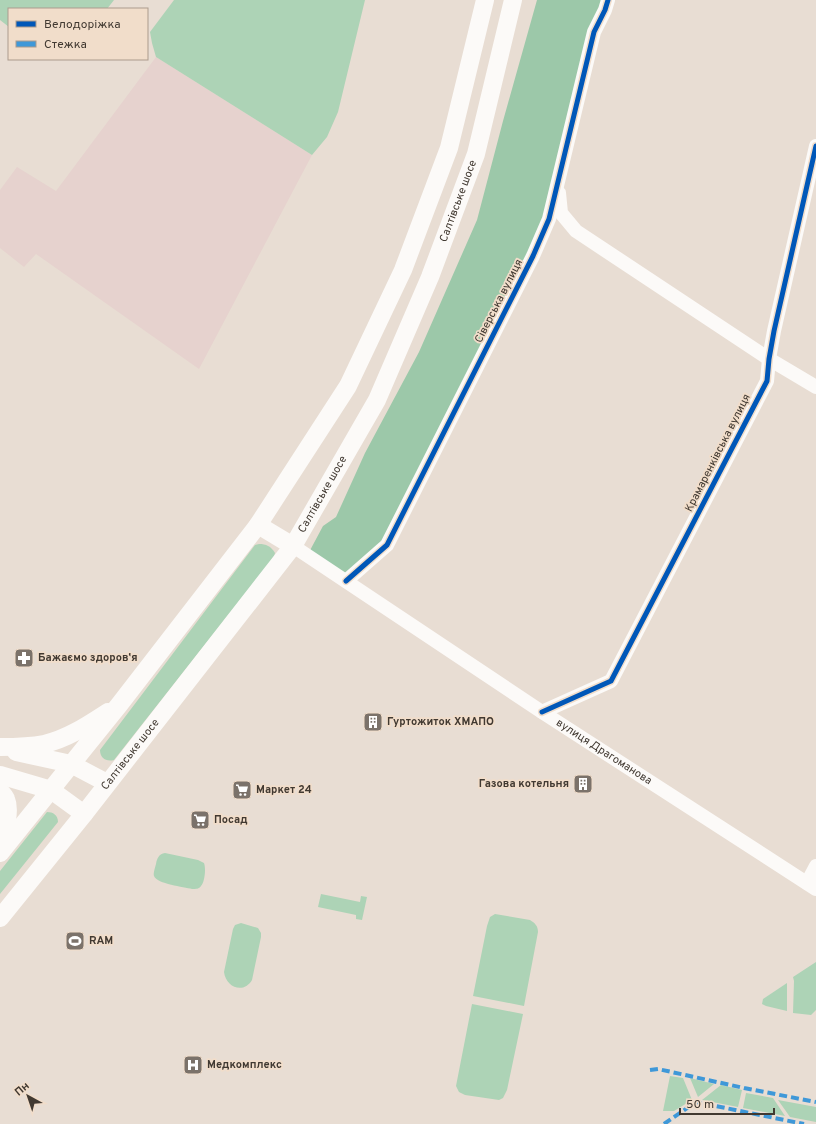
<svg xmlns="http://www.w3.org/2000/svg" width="816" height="1124" viewBox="0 0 816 1124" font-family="Overpass,sans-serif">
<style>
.education{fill:#e6d2ce}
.green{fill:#add3b6}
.forest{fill:#9cc8a9}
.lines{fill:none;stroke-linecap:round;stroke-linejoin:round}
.minor{stroke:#fcfaf8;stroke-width:14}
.major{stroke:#fcfaf8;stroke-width:18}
.quiet{stroke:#3f98d8;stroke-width:4;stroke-dasharray:8 4;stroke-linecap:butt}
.cycleway-casing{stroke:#f1ddca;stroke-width:8}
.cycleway{stroke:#0057b8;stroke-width:5}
.labels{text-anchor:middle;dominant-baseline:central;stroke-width:3.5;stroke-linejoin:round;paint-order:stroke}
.street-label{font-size:11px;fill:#413931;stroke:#f1ddca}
.poi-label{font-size:11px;font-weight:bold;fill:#413931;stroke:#f1ddca;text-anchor:start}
</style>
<rect width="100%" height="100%" fill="#e8ddd3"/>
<!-- education -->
<path class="education" d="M156,57L312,155L199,369L36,254L24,267L0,248V190L17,167L56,191Z"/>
<!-- green -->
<path class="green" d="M0,0H114L107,9H9V27L0,20Z
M174,0H365L338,112L327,137L312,155L156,57L152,43L150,32Z
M259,544C266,544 271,546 275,553L274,557L114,760C106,762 100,758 100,750L255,545Z
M47,812C53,812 58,815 58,822L0,894V871Z
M165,853L198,860L204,863C206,868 205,882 201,886C199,889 196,889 192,889C184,887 157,884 154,876C153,873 155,868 156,864C157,858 159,854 165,853Z
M321,894L360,902L361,896L367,897L362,920L356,919V915L318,907Z
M495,914L530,920C535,923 538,926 538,932L524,1006L473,996L487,926L490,917Z
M241,923L258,928L261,933V937L252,980C244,994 226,988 224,972L233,929L235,925Z
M816,962V1010L811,1015L793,1013L794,981L793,977Z
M787,983V1011L766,1006L762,1004L763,999Z
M472,1004L523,1014L507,1090L503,1098L499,1100L465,1095L459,1092L456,1086Z
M670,1076L683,1078L692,1100L674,1111H663Z
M690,1078L714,1084L698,1097Z
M721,1085L742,1090L738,1107L702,1100Z
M746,1093L773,1098L785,1116L743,1108Z
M778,1100L816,1107V1122L790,1117Z"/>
<!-- forest -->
<path class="forest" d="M537,0H608L549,219L387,545L346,581L307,556L323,526L336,517L365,453L419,352L477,220L503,121Z"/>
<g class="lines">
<!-- minor -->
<g class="minor">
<path d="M559,193L561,213L576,231L769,359L816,387"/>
<path id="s1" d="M293,546L542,712L816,889"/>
<path d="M346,581L387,545L533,256L549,219L594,32L605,10L608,0"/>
<path d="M542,712L611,681L767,381L769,359L774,331L816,146"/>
<path d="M807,883L816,866"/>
</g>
<!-- major -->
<g class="major">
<path d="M258,525L293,546"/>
<path d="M0,747C15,747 29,747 44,744C67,739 88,725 108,712"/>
<path d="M16,752L71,764L107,783"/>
<path d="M0,775L51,790L84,814"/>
<path d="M0,791C2,793 5,796 6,799C11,811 5,832 0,843"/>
<path d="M0,853L119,705L258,525L348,386L403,270L449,148L485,0"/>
<path id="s2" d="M0,918L84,814L293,546L377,400L430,277L476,154L513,0"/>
</g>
<!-- quiet -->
<path class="quiet" d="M650,1070L658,1069L744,1088L816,1102
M664,1124L696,1102L804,1124"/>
<!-- cycleway casing -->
<g class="cycleway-casing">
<path id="cycleway" d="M346,581L387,545L533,256L549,219L594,32L605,10L608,0
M542,712L611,681L767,381L769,359L774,331L816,146"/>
</g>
<!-- cycleway -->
<use href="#cycleway" class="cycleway"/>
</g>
<!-- icons -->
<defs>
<g id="pharmacy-square" transform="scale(1)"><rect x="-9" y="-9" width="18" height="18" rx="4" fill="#7b726a" stroke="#f1ddca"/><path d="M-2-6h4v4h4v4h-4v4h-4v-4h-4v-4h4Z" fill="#fff"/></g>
<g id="building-square" transform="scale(1)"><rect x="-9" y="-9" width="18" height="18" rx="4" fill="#7b726a" stroke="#f1ddca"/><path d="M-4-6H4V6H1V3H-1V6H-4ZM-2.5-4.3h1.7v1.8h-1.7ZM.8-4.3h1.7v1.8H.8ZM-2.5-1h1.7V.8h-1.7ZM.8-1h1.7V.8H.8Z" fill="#fff"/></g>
<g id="supermarket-square" transform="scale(1)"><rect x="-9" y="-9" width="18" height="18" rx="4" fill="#7b726a" stroke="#f1ddca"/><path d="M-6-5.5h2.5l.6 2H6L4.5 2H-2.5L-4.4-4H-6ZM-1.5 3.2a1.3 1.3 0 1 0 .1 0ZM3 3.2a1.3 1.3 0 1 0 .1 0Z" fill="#fff"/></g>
<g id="stadium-square" transform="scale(1)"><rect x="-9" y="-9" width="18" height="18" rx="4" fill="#7b726a" stroke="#f1ddca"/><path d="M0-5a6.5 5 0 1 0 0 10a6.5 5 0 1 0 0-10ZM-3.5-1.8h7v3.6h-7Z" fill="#fff"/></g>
<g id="hospital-square" transform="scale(1)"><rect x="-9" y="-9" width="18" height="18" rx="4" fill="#7b726a" stroke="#f1ddca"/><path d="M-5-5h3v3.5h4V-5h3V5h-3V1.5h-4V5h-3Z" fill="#fff"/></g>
</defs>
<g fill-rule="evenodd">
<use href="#pharmacy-square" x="24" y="658"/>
<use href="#building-square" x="373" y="722"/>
<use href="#building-square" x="583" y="784"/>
<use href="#supermarket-square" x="242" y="790"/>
<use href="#supermarket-square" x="200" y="820"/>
<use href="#stadium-square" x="75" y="941"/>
<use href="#hospital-square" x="193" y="1065"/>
</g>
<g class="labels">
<!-- street labels -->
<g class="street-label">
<text stroke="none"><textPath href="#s2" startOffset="857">Салтівське шосе</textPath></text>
<text transform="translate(499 301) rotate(-63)">Сіверська вулиця</text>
<text transform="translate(718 453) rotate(-63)">Крамаренківська вулиця</text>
<text stroke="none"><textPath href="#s2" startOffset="533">Салтівське шосе</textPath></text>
<text stroke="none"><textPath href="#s1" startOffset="373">вулиця Драгоманова</textPath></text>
<text stroke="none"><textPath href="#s2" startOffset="209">Салтівське шосе</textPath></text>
</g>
<!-- poi labels -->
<g class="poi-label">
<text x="38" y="658">Бажаємо здоровʼя</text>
<text x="387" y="722">Гуртожиток ХМАПО</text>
<text x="569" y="784" text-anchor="end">Газова котельня</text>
<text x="256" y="790">Маркет 24</text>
<text x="214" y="820">Посад</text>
<text x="89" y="941">RAM</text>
<text x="207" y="1065">Медкомплекс</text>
</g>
</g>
<!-- legend -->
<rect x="8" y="8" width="140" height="52" fill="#f1ddca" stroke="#ab9b8d"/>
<rect x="16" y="21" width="20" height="6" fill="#0057b8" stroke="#ab9b8d"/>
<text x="44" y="28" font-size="12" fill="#413931">Велодоріжка</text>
<rect x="16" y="41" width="20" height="6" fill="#3f98d8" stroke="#ab9b8d"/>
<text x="44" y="48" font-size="12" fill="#413931">Стежка</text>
<!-- north arrow -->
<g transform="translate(28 1096) rotate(320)" stroke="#f1ddca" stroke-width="3" paint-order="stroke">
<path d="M0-3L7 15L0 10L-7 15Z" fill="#413931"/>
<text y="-6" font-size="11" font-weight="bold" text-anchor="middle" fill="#413931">Пн</text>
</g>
<!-- scale -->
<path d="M680 1108v6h94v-6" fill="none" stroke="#413931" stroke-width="2"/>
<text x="686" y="1108" font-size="12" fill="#413931" stroke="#f1ddca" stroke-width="3" paint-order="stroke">50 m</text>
</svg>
